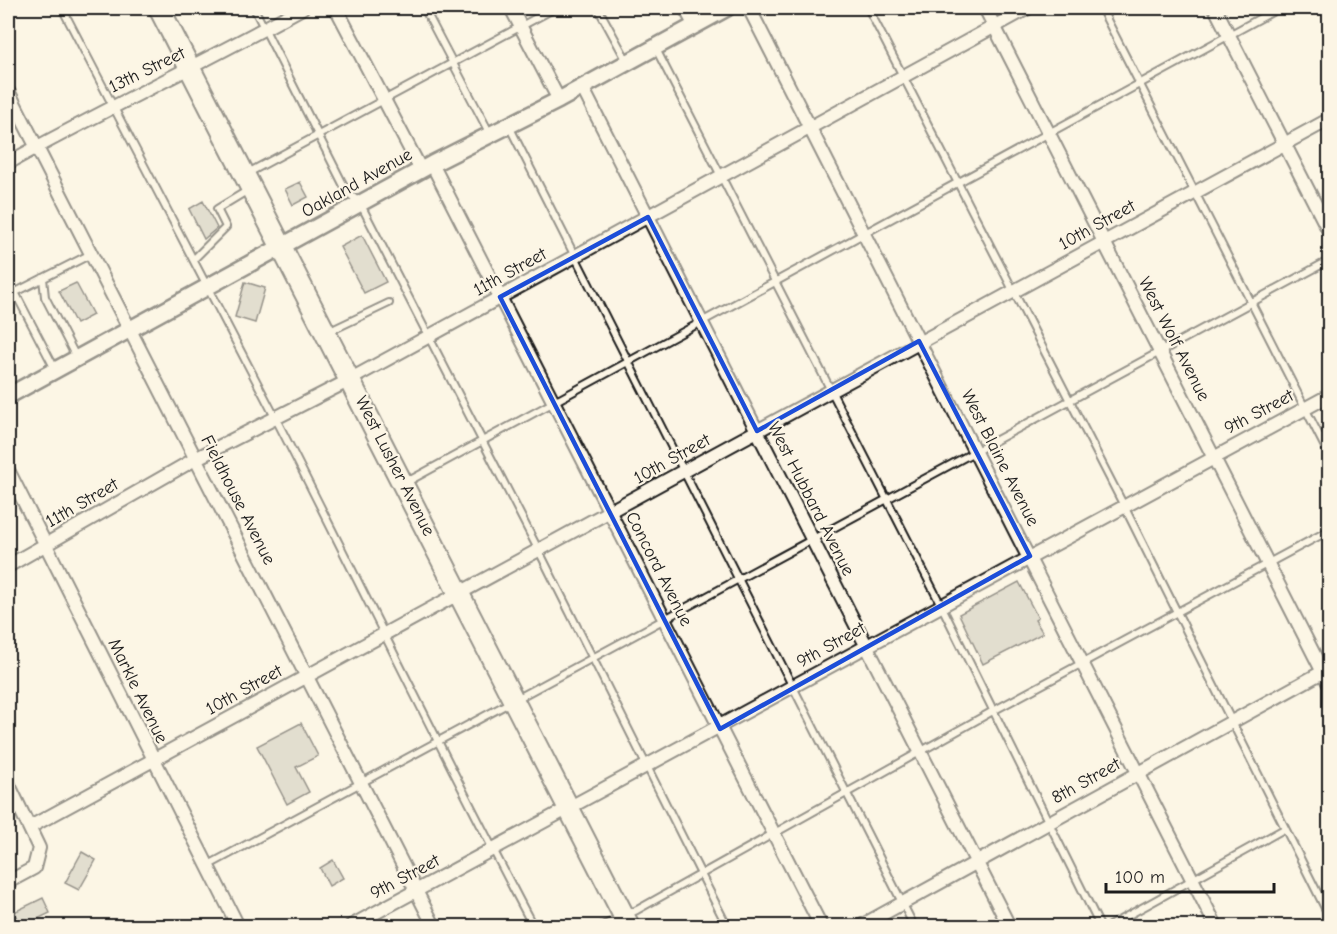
<svg xmlns="http://www.w3.org/2000/svg" width="1337" height="934" viewBox="0 0 1337 934" font-family="'Comic Neue',sans-serif">
<style>
.building{fill:#c4c0b3;stroke:#1c1c1c;stroke-width:1.5}
.lines{fill:none;stroke-linecap:round;stroke-linejoin:round}
.service-casing{stroke:#1c1c1c;stroke-width:10}
.minor-casing{stroke:#1c1c1c;stroke-width:16}
.tertiary-casing{stroke:#1c1c1c;stroke-width:20}
.primary-casing{stroke:#1c1c1c;stroke-width:24}
.service{stroke:#fcf5e5;stroke-width:6}
.minor{stroke:#fcf5e5;stroke-width:12}
.tertiary{stroke:#fcf5e5;stroke-width:15}
.primary{stroke:#fcf5e5;stroke-width:20}
.marked{fill:none;stroke:#1d4ed8;stroke-width:4.5;stroke-linejoin:round}
.labels{text-anchor:middle;dominant-baseline:central;stroke-width:4.5;stroke-linejoin:round;paint-order:stroke}
.street-label{font-size:18px;fill:#1c1c1c;stroke:#fcf5e5}
</style>
<rect width="100%" height="100%" fill="#fcf5e5"/>
<filter id="ink" filterUnits="userSpaceOnUse"><feTurbulence type="fractalNoise" baseFrequency=".0167" numOctaves="2"/><feDisplacementMap in="SourceGraphic" scale="12" xChannelSelector="R" yChannelSelector="G"/><feConvolveMatrix kernelMatrix="1 2 1 2 8 2 1 2 1" color-interpolation-filters="sRGB"/></filter>
<g filter="url(#ink)">
<!-- building -->
<path class="building" d="M300,182L308,197L293,205L285,189Z
M203,201L217,228L204,239L189,209Z
M362,235L386,282L364,293L340,247Z
M245,282L265,288L255,323L235,317Z
M76,283L93,315L76,324L59,291Z
M1019,582L1038,618L1035,620L1043,633L983,664L959,614Z
M301,723L318,756L296,767L309,792L287,804L257,746Z
M82,852L96,860L79,890L65,883Z
M333,860L343,878L329,886L320,868Z
M43,898L50,913L21,927L14,912Z"/>
<g class="lines">
<!-- service casing -->
<g class="service-casing">
<path id="service" d="M62,8C132,145 205,280 275,417C362,587 444,758 533,926
M254,8L347,192L360,203L539,551L727,926
M424,8L490,134
M598,8L627,61
M868,8L1124,506L1330,918
M1101,8L1330,457
M656,49L941,605L1100,926
M509,126L914,926
M246,174L555,8
M194,259L226,227L217,209L250,189
M43,278L45,297L76,357
M8,279L55,369
M8,296L91,254
M328,332L389,303
M405,483L1279,8
M207,866L1330,260
M602,926L637,910L993,711L1330,530
M1109,926L1284,829"/>
</g>
<!-- minor casing -->
<g class="minor-casing">
<path id="minor" d="M336,8L421,170
M511,8L559,100
M685,8L694,24
M749,8L1216,926
M985,8L1330,686
M1215,8L1330,233
M582,87L1009,926
M8,91L434,926
M8,163C105,109 205,62 302,8
M432,164L821,926
M8,470L238,926
M8,566L197,458L340,385L1028,8
M8,783L39,848L34,868L8,882
M30,827L1330,119
M351,926L1330,395
M861,926L1328,669"/>
</g>
<!-- tertiary casing -->
<g class="tertiary-casing">
<path id="tertiary" d="M8,396L432,164L559,100L727,8"/>
</g>
<!-- primary casing -->
<g class="primary-casing">
<path id="primary" d="M159,8L629,926"/>
</g>
<!-- service -->
<use href="#service" class="service"/>
<!-- minor -->
<use href="#minor" class="minor"/>
<!-- tertiary -->
<use href="#tertiary" class="tertiary"/>
<!-- primary -->
<use href="#primary" class="primary"/>
</g>
</g>
<!-- marked area -->
<path d="M0 0H1337V934H0ZM648,217L757,431L919,341L1030,556L720,729L500,297Z" fill="#fcf5e5" fill-opacity=".55" fill-rule="evenodd"/>
<path class="marked" d="M648,217L757,431L919,341L1030,556L720,729L500,297Z"/>
<g class="labels">
<!-- street labels -->
<g class="street-label">
<text transform="translate(147 70) rotate(-26)">13th Street</text>
<text transform="translate(357 183) rotate(-29)">Oakland Avenue</text>
<text transform="translate(1097 225) rotate(-29)">10th Street</text>
<text transform="translate(510 272) rotate(-29)">11th Street</text>
<text transform="translate(1174 339) rotate(63)">West Wolf Avenue</text>
<text transform="translate(1259 412) rotate(-28)">9th Street</text>
<text transform="translate(1000 458) rotate(63)">West Blaine Avenue</text>
<text transform="translate(672 459) rotate(-29)">10th Street</text>
<text transform="translate(395 466) rotate(63)">West Lusher Avenue</text>
<text transform="translate(811 499) rotate(63)">West Hubbard Avenue</text>
<text transform="translate(238 500) rotate(63)">Fieldhouse Avenue</text>
<text transform="translate(82 503) rotate(-30)">11th Street</text>
<text transform="translate(659 569) rotate(63)">Concord Avenue</text>
<text transform="translate(831 645) rotate(-29)">9th Street</text>
<text transform="translate(244 690) rotate(-29)">10th Street</text>
<text transform="translate(138 691) rotate(64)">Markle Avenue</text>
<text transform="translate(1086 781) rotate(-29)">8th Street</text>
<text transform="translate(405 877) rotate(-28)">9th Street</text>
</g>
</g>
<!-- margin -->
<rect width="1337" height="934" fill="none" stroke="#fcf5e5" stroke-width="30"/>
<rect x="15" y="15" width="1307" height="904" fill="none" stroke="#1c1c1c" stroke-width="2" filter="url(#ink)"/>
<!-- scale -->
<path d="M1106 883v9h168v-9" fill="none" stroke="#1c1c1c" stroke-width="3"/>
<text x="1115" y="883" font-size="18" fill="#1c1c1c" stroke="#fcf5e5" stroke-width="4.5" paint-order="stroke">100 m</text>
</svg>
